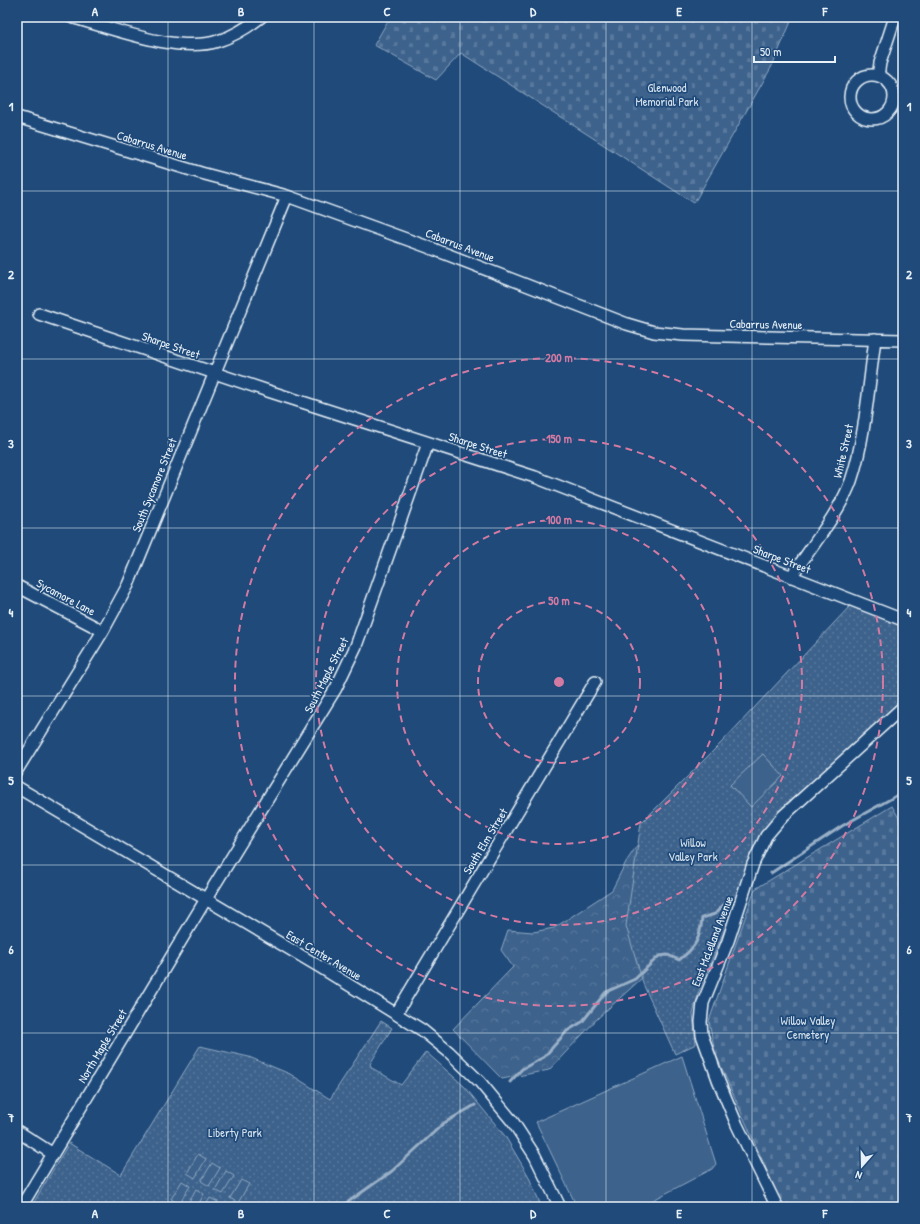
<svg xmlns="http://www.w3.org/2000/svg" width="920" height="1224" viewBox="0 0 920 1224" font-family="'Patrick Hand',sans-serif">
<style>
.forest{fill:url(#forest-crowns);stroke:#92aac2}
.cemetery{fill:url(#cemetery-stones);stroke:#92aac2}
.park{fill:url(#park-dots);stroke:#92aac2}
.pitch{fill:#3c628c;stroke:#92aac2}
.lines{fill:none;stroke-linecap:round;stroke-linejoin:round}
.stream{stroke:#9ab0c7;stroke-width:3}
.minor-casing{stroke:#e8f1f8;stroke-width:14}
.minor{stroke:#1f4a7a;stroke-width:11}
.grid{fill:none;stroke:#e8f1f8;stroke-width:1;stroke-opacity:0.55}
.ring{fill:none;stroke:#d37aa2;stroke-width:2;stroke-dasharray:7 5}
.labels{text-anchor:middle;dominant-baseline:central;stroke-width:3.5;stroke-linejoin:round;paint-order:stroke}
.park-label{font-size:12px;fill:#d7e3ed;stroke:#1f4a7a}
.street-label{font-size:12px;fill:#e8f1f8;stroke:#1f4a7a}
.centre{fill:#d37aa2;stroke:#1f4a7a;stroke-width:2}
.ring-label{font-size:12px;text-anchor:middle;font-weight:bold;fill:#d37aa2;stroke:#1f4a7a;stroke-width:3.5;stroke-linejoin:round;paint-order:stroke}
.neatline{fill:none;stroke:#e8f1f8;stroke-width:1.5}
.grid-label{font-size:13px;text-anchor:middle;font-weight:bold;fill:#e8f1f8}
</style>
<defs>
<pattern id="forest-crowns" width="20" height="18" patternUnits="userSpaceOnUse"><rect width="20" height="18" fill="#3c628c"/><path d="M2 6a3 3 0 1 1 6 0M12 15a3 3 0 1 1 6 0" fill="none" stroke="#58799d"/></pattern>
<pattern id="cemetery-stones" width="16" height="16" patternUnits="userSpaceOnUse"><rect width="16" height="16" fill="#3c628c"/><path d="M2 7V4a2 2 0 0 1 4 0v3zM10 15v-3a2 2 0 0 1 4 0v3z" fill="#58799d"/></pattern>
<pattern id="park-dots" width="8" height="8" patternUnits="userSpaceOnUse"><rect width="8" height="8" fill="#3c628c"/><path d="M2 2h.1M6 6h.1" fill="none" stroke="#58799d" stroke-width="1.8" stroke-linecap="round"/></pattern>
</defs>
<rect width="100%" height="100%" fill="#1f4a7a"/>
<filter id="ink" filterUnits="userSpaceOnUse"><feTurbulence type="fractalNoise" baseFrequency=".025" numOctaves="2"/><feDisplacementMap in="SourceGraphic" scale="8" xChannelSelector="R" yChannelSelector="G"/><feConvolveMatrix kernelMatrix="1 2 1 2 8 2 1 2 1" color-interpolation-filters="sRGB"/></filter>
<g filter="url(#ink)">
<!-- forest -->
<path class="forest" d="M650,826L685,939L598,1018L549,1070L502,1079L453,1029L513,967L501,950L508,930L533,932L554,928L612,890L626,862Z"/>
<!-- cemetery -->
<path class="cemetery" d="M390,17H793L772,66L694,203L461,53L436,80L374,45Z
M892,806L903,825V1207H783L715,1053L709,1021L755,889Z"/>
<!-- park -->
<path class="park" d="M850,606L903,626V698L881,721L786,804L762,832L753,849L727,924L699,991L693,1014L696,1044L675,1054L644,986L626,926L641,823L722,742Z
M381,1021L392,1028L370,1064L372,1068L401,1085L426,1052L464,1086L505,1136L528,1175L540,1203L532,1207H31L69,1143L121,1175L200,1046L249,1057L290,1074L330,1099Z"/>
<!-- pitch -->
<path class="pitch" d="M763,754L783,776L751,807L730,785Z
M682,1056L716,1164L712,1169L640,1207H577L536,1122Z
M198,1154L206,1159L195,1178L187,1173Z
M212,1163L220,1168L209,1186L201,1181Z
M226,1171L234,1176L223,1194L215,1190Z
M241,1180L249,1184L238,1203L230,1198Z
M182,1181L190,1186L179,1204L171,1199Z
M196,1189L204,1194L197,1207H186Z
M210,1198L218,1202L216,1207H205Z"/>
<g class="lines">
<!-- stream -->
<path class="stream" d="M771,873L842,826L903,792
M510,1082L522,1069L544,1057L567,1031L582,1022L606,992L635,979L659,956L668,955L679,960C696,947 700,939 702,918L715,914L729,899
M341,1207L392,1171L444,1123L475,1105"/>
<!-- minor casing -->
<g class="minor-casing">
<path id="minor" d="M71,17C111,28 178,54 218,41C234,36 248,27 261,17
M850 97a22 22 0 1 1 44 0a22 22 0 1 1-44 0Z
M878,76L880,63L895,17
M17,117L201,173L287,196L428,247L627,324L654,332L683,335L903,340
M39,314L268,391L535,477L903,620
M791,577C809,550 841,510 851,481C865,440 869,383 875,339
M17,586L103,631
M17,770L103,631L128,585L287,196
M17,787L320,967L422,1030L449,1052L480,1082L513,1122L535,1156L560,1207
M396,1014L595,682
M17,1131L53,1154
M21,1207L206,899L336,688L356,646L428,443
M777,1207L737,1125L719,1082L702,1035L701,1022L703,1003L728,941L753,864L766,836L783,816L903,707"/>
</g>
<!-- minor -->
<use href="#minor" class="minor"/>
</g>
</g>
<!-- grid -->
<path class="grid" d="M168,17V1207M314,17V1207M460,17V1207M606,17V1207M752,17V1207M17,191H903M17,359H903M17,528H903M17,696H903M17,865H903M17,1033H903"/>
<!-- distance rings -->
<g class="ring">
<circle cx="559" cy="682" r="81"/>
<circle cx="559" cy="682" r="162"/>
<circle cx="559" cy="682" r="243"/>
<circle cx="559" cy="682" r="324"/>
</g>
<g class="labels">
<!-- park labels -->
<g class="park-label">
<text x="667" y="87">Glenwood<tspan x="667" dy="14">Memorial Park</tspan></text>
<text x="693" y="842">Willow<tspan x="693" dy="14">Valley Park</tspan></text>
<text x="808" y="1020">Willow Valley<tspan x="808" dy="14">Cemetery</tspan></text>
<text x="235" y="1132">Liberty Park</text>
</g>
<!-- street labels -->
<g class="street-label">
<text transform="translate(152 145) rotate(17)">Cabarrus Avenue</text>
<text transform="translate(460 245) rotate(21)">Cabarrus Avenue</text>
<text transform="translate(766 324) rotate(1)">Cabarrus Avenue</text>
<text transform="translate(171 345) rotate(19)">Sharpe Street</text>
<text transform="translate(478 445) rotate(18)">Sharpe Street</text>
<text transform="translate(843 451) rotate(-77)">White Street</text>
<text transform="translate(154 485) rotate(-68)">South Sycamore Street</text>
<text transform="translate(782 559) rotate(21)">Sharpe Street</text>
<text transform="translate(66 597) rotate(28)">Sycamore Lane</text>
<text transform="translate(326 675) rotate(-63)">South Maple Street</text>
<text transform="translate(485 841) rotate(-59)">South Elm Street</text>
<text transform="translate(712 941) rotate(-69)">East McLelland Avenue</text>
<text transform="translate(324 955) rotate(31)">East Center Avenue</text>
<text transform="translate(102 1046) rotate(-59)">North Maple Street</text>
</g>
</g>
<circle cx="559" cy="682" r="6" class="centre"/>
<g class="ring-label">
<text x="559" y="362">200 m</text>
<text x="559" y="443">150 m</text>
<text x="559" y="524">100 m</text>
<text x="559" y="605">50 m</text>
</g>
<!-- margin -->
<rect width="920" height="1224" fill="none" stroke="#1f4a7a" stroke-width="44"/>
<!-- north arrow -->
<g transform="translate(862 1166) rotate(200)" stroke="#1f4a7a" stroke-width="3" paint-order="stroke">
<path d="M0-3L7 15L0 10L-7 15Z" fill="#e8f1f8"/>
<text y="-6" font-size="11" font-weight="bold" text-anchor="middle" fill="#e8f1f8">N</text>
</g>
<!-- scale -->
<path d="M754 56v6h81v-6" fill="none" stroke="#e8f1f8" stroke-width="2"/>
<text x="760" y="56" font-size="12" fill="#e8f1f8" stroke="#1f4a7a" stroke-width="3" paint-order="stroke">50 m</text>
<rect x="22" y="22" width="876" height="1180" class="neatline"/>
<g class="grid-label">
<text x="95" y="16">A</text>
<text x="241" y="16">B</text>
<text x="387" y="16">C</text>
<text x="533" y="16">D</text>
<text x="679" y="16">E</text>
<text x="825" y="16">F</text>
<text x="11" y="111">1</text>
<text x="909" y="111">1</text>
<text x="11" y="279">2</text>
<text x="909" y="279">2</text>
<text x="11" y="448">3</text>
<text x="909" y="448">3</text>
<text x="11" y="617">4</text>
<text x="909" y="617">4</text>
<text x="11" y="785">5</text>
<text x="909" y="785">5</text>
<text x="11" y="954">6</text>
<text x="909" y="954">6</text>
<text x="11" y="1122">7</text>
<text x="909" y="1122">7</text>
<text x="95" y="1218">A</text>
<text x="241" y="1218">B</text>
<text x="387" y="1218">C</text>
<text x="533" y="1218">D</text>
<text x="679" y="1218">E</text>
<text x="825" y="1218">F</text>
</g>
</svg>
